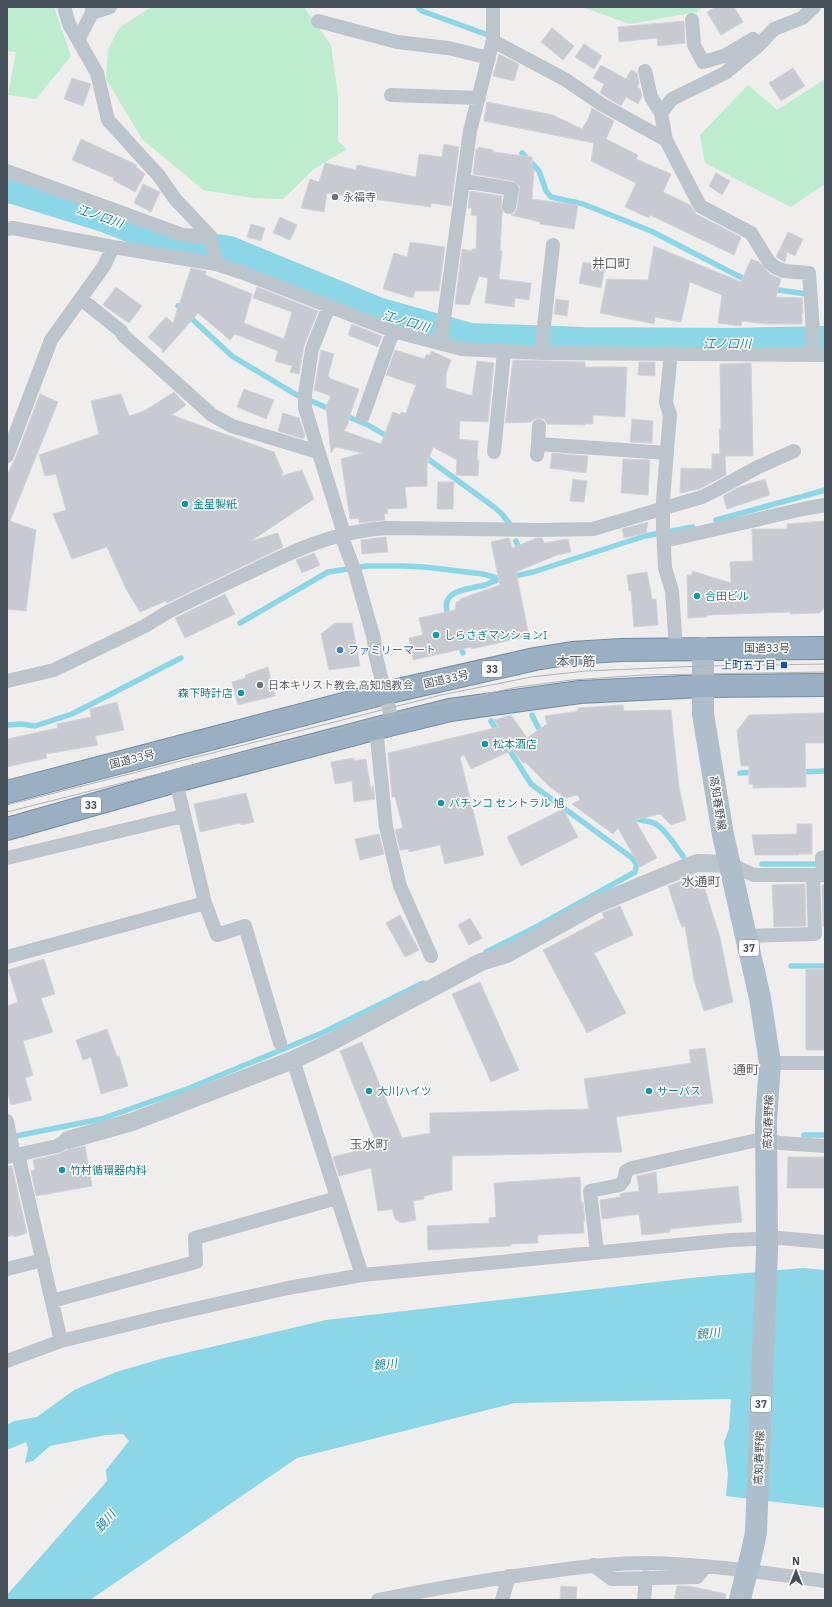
<svg xmlns="http://www.w3.org/2000/svg" width="832" height="1607" viewBox="0 0 832 1607" font-family="'IBM Plex Sans','Noto Sans JP',sans-serif">
<style>
.green{fill:#bdecce}
.water{fill:#8cd7e7}
.lines{fill:none;stroke-linecap:round;stroke-linejoin:round}
.stream{stroke:#8cd7e7;stroke-width:5.5}
.river{stroke:#8cd7e7;stroke-width:32}
.building{fill:#c7cad0;stroke:#d2d4d9}
.trunk-casing{stroke:#728ca6;stroke-width:24}
.minor{stroke:#bcc5cc;stroke-width:14}
.tertiary{stroke:#bcc5cc;stroke-width:18}
.primary{stroke:#aebecb;stroke-width:22}
.trunk{stroke:#9ab0c2;stroke-width:22}
.tram{stroke:#b0b3b8;stroke-width:1}
.worship-dot{fill:#6b7280;stroke:#fff;stroke-width:1.5}
.culture-dot{fill:#0f9aa8;stroke:#fff;stroke-width:1.5}
.shop-dot{fill:#3f7fe0;stroke:#fff;stroke-width:1.5}
.transit-dot{fill:#1a4fb4;stroke:#fff;stroke-width:1.5}
.labels{text-anchor:middle;dominant-baseline:central;stroke-width:3;stroke-linejoin:round;paint-order:stroke}
.shield{fill:#fff;stroke:#7e858c;stroke-width:1}
.shield-label{font-size:10px;font-weight:bold;fill:#47515a}
.worship-label{font-size:11px;fill:#5b616d;stroke:#fff;text-anchor:start}
.culture-label{font-size:11px;fill:#0d838f;stroke:#fff;text-anchor:start}
.street-label{font-size:11px;fill:#47515a;stroke:#fff}
.shop-label{font-size:11px;fill:#366cbe;stroke:#fff;text-anchor:start}
.transit-label{font-size:11px;fill:#164399;stroke:#fff;text-anchor:end}
.water-label{font-size:12px;font-style:italic;fill:#13819a;stroke:#fff}
.quarter-label{font-size:13px;fill:#5a5e62;stroke:#fff}
</style>
<rect width="100%" height="100%" fill="#f0eded"/>
<!-- green -->
<path class="green" d="M7,7H54L71,56L36,99L8,95L16,52L7,51Z
M151,7H304L331,45L338,95V141L347,149L314,169L283,199L253,198L203,190L142,139L106,79L108,50L119,28Z
M582,7H703L697,12L630,24Z
M825,79V184L791,207L705,163L700,135L748,85L777,110Z"/>
<!-- water -->
<path class="water" d="M803,1268L825,1270V1508L726,1496L728,1474L724,1442L729,1429L731,1399L515,1403L297,1458L90,1600H7V1595L107,1481L106,1470L129,1441L123,1434L106,1435L50,1446L33,1461L25,1463L28,1448L26,1442L7,1450V1425L14,1421L37,1417L74,1390L116,1372L164,1358L326,1320L700,1277Z"/>
<g class="lines">
<!-- stream -->
<path class="stream" d="M418,7L422,11L488,35
M522,153L539,171L546,191L551,197L583,204L651,231L748,281
M180,243V250
M771,289L807,294V297
M178,306L232,356L295,394L332,410
M344,415L368,425L390,438
M424,456L494,507L502,514L509,523
M804,496L825,490
M716,520L800,497
M516,541L520,552
M449,618C437,589 467,590 485,585C490,583 495,581 500,579
M240,623L328,572L367,566H402L425,567L483,574L501,579L533,572L645,536L693,527
M459,643L463,653
M532,715L542,735
M491,721L499,734
M7,725L21,724L35,726L72,714L181,658
M798,772L825,771
M740,773L756,772
M632,816C639,822 648,820 656,824C667,831 675,846 683,856
M762,864H821
M486,952L536,927L635,872C637,866 637,862 632,858L531,784L507,746
M791,966H825
M804,1135H825
M11,1137L101,1119L187,1089L322,1033L423,983"/>
<!-- river -->
<path class="river" d="M7,186L107,217L173,243L229,252L380,314L470,339L584,343L733,344L825,342"/>
</g>
<!-- building -->
<path class="building" d="M716,7H734L743,22L721,35L707,12Z
M684,21L685,43L658,46L657,38L619,42L618,27Z
M552,28L574,46L563,60L541,42Z
M584,44L602,56L594,69L575,57Z
M499,54L519,64L514,81L493,76Z
M601,65L626,79L631,70L637,73L639,83L637,87L640,89L642,96L638,104L626,97L621,106L600,93L604,84L593,78Z
M793,68L805,86L781,101L769,83Z
M72,78L91,84L83,106L64,99Z
M487,102L553,115L582,129L586,122H587L592,108L614,121L606,139L638,155L636,159L671,174L663,192L690,205L696,214L741,237L734,255L650,215L649,218L625,207L636,183L591,161L594,143L484,121Z
M81,139L137,165L136,167L145,174L135,192L113,180L114,178L72,160Z
M444,144L459,147L451,206L431,203V207L327,193L324,212L301,208L310,179L319,182L325,163L356,170L357,165L416,177L419,154L442,157Z
M478,147L493,150V152L532,157V169L534,170L532,199L578,205L574,229L540,224V222L511,215L515,213L517,208L520,186L513,181L473,174L476,149L478,150Z
M716,173L730,181L722,195L709,186Z
M143,184L160,192L151,212L134,203Z
M470,191L502,196L501,206L503,213H502L500,251H502L499,279L531,283L529,300L515,298L514,307L485,303L488,278L479,276L469,305L455,304L462,249L472,251V249H476L477,216L471,215L472,208H468Z
M280,217L297,225L290,240L273,233Z
M251,224L265,228L261,241L247,237Z
M788,232L803,239L795,256L787,252L785,262L776,257Z
M410,242L445,247L439,291H415L413,298L383,289L394,253L407,257Z
M654,246L741,282L751,259L759,262L770,274L781,279L776,297L802,298L803,313H802V324H766L742,321L741,326L718,323L722,295L690,282L681,322L655,317L654,324L600,313L607,279L648,280Z
M583,262L605,266L601,288L579,283Z
M191,268L206,271L205,275L252,294L244,323L284,339L292,312L253,298L257,287L318,311L304,346L299,374L290,372L292,366L275,361L278,351L235,334L230,340L198,313L163,353L162,352L163,350L148,337L166,317L173,323Z
M116,287L142,306L129,323L103,305Z
M556,299L569,301L567,316L554,314Z
M352,324L382,336L378,347L348,335Z
M321,350L334,354L328,376L331,379L359,389L348,421L349,422L344,431L381,444L393,412L400,415L401,412L406,413L416,385L386,375L395,350L425,359L426,355H430L431,351L451,360L446,374V388L472,396L477,361L494,363L488,422L460,421L459,439L478,441L477,460H479L478,476L456,475L457,460L433,447L427,464V486L405,487L407,508L387,509L388,514H384L385,520L359,523V518L350,519L341,459L363,453L335,447L331,453L326,406L331,396L314,390Z
M513,360L585,362V367H627L625,417L593,415V424H585V425L547,424L544,419L539,418L535,419L531,422L505,423Z
M639,362H655V376L638,375Z
M751,363L753,456H725L726,475L699,489L680,493L681,468L712,469V454H720L719,429H721L720,364Z
M244,389L274,400L266,419L237,407Z
M174,392L186,405L172,415L274,452L283,473L281,476L302,470L314,499L251,541L278,533L283,547L167,603L166,601L140,612L126,589L107,547L72,559L53,514L66,510L56,474L45,476L39,455L99,434L91,401L121,394L129,416L144,411Z
M40,394L58,402L10,521L36,530L26,611L7,609V475L15,459Z
M283,413L299,418L305,436L303,439L278,431Z
M632,419L653,421L652,443L630,442Z
M552,453L588,456L586,473L550,468Z
M623,459L650,460L648,495L621,493Z
M573,479L587,481L584,502L570,501Z
M765,479L770,495L727,509L723,496L739,487Z
M438,482H454L453,509H437Z
M825,521V608L819,613L790,614V612L707,615V617L688,618L687,575H692V571L731,583L730,562L753,561L752,529H787V524Z
M648,522L646,533L624,538L622,529Z
M386,537L388,552L362,554L361,540Z
M509,538L512,548L537,538H542L544,543L568,539L571,552L557,555L516,572L529,636L472,649L471,647L413,660L409,638L423,635L419,618L455,610L456,602L460,601V599L500,585L491,542Z
M314,553L320,565L302,573L296,560Z
M647,572L652,599H656L658,625L634,627L631,591H629L627,575Z
M225,594L235,614L185,638L175,618Z
M335,623H352L360,666L329,670L321,634Z
M268,667L275,696L238,705L232,682L246,678L245,675Z
M117,702L124,730L95,736L98,745L46,754L47,758L7,767V739L58,728L57,724L91,717L90,709Z
M623,705L624,711L671,710L679,787L686,820L671,825L660,814L635,820L657,858L640,867L618,828L613,834L572,804L580,800L578,795L565,798L550,787L525,762L523,763L513,750L471,769L464,755L460,757L484,855L445,864L440,845L409,852L408,849L400,850L395,830L403,828L395,797H392L388,753L499,727L494,720L511,715L527,738L547,724L545,716L578,711V708Z
M825,713V743H805L806,787L753,788V784H749V766H741L737,731L749,715Z
M354,758V761L366,759L371,790L373,785L375,799L354,802L352,781L335,784L331,762Z
M246,793L254,822L241,825L240,823L200,832L194,804Z
M563,809L578,837L521,866L507,837Z
M797,824H812V854H799V855H755L752,835L797,834Z
M379,834L384,854L360,860L355,839Z
M700,874L720,937L733,1002L704,1011L694,980L685,926L682,927L679,920L668,886Z
M805,884L806,926L774,927L772,885Z
M822,885H825V926H823Z
M620,906L633,935L594,953L626,1013L587,1033L543,950L604,918L602,913Z
M400,915L419,950L405,957L386,923Z
M470,918L482,938L469,945L458,925Z
M44,959L55,994L41,998L53,1032L23,1041L33,1075L25,1078L32,1100L11,1105L7,1091V1006L18,1002L8,970Z
M806,969H825V1050H806Z
M480,982L519,1070L491,1082L452,994Z
M107,1029L117,1057L119,1056L128,1086L101,1094L91,1057L83,1060L76,1040Z
M362,1042L402,1138L430,1133V1113L589,1109L584,1079L691,1063L689,1050L705,1048L713,1103L616,1117L622,1152L452,1156V1190L424,1196V1199L413,1201L416,1220L401,1223L395,1219L392,1209L378,1211L371,1168L339,1176L333,1157L368,1148L367,1144L376,1143L340,1051Z
M85,1146L92,1186L36,1196L31,1171L35,1170L33,1160L59,1154L67,1150Z
M788,1157H825V1188H787Z
M7,1166H12L27,1233L14,1237L13,1235L7,1237Z
M656,1172L658,1194L738,1186L742,1222L670,1229V1232L642,1235L639,1214L602,1219L600,1200L620,1197V1194L623,1193L639,1191L637,1176Z
M580,1177L581,1202H583L585,1221H583L584,1233L538,1235V1243L511,1244V1246L428,1250L427,1226L489,1223V1218L496,1217L494,1183Z
M561,1586L577,1587L576,1600H560Z
M677,1586H689L726,1594L725,1600H674Z"/>
<g class="lines">
<!-- trunk casing -->
<g class="trunk-casing">
<path id="trunk" d="M7,792L385,693L535,659L572,653L621,650L825,648
M7,829L176,781L393,724L450,710L580,692L703,686L825,685"/>
</g>
<!-- minor -->
<path class="minor" d="M64,7L69,24L97,73L108,120L159,176L175,199L211,237L216,264
M92,13L110,7
M692,20L694,45L703,62L724,56L753,39L759,45
M318,21L397,42L448,48L489,58
M78,40L92,13V7
M493,41L566,80L601,104L666,140
M645,71L651,97L661,113L666,140L700,206L751,233L769,262L775,267L784,271L809,273L813,331V354
M391,95L479,98
M661,113L672,99L725,73L759,45L774,29L802,18L814,7
M7,171L183,235L211,237
M464,181L512,189L509,207
M7,229L13,228L113,247L216,264L241,272L393,331L462,349L541,353L825,355
M81,299L121,331L123,335L212,415L232,426L318,452
M329,306L312,349L305,394V408L344,534
M442,344L443,326L470,131L493,40V7
M541,353L553,245
M671,353L666,402L670,415L669,426L663,500V527L665,568L672,591L676,649
M363,416L393,331
M538,444L539,426
M494,452L504,352
M537,455L538,444L667,453
M7,456L51,340L104,266L113,247
M341,535L355,572L374,639L375,653L393,724
M664,541L803,509L825,505
M7,681L54,670L145,626L166,613C192,600 219,587 246,574C293,551 332,532 385,528L540,530L593,529L702,497L716,490L758,467L794,451
M376,728L386,827L400,886L431,956
M176,781L205,903L217,935L245,926L280,1043
M7,858L183,816
M729,864L754,875H825
M823,875L822,858L825,857
M746,936L815,934L813,875
M7,957L205,903
M293,1060L362,1275
M770,1063H825
M7,1121L12,1146
M18,1154L61,1341
M7,1157L57,1146L68,1140
M597,1252L590,1191L620,1185L624,1180L626,1171L632,1168L753,1141L767,1140L780,1143L825,1146
M7,1269L43,1260
M52,1301L196,1262L195,1238L337,1198
M7,1361L61,1341L159,1317L288,1288L362,1275L730,1240L780,1238L825,1242
M593,1565L612,1579L697,1577L706,1566
M378,1600C433,1589 489,1579 545,1572C579,1567 613,1563 647,1563C707,1564 766,1573 825,1581
M502,1600L509,1576
M644,1600L646,1577"/>
<!-- tertiary -->
<path class="tertiary" d="M68,1140L132,1122L293,1060L327,1044L481,962L507,954L595,905L657,879L697,863L729,864"/>
<!-- primary -->
<path class="primary" d="M703,648V714L723,835L760,998L770,1063L766,1121L767,1250L756,1532C752,1555 745,1577 740,1600"/>
<!-- trunk -->
<use href="#trunk" class="trunk"/>
<!-- tram -->
<path class="tram" d="M7,805L441,695L531,677L586,671L703,666L825,664
M7,812L424,707L518,687L572,680L643,675L825,672"/>
</g>
<!-- markers -->
<g class="worship-dot">
<circle cx="335" cy="197" r="4"/>
<circle cx="260" cy="685" r="4"/>
</g>
<g class="culture-dot">
<circle cx="185" cy="504" r="4"/>
<circle cx="697" cy="596" r="4"/>
<circle cx="436" cy="635" r="4"/>
<circle cx="241" cy="693" r="4"/>
<circle cx="485" cy="744" r="4"/>
<circle cx="441" cy="803" r="4"/>
<circle cx="369" cy="1091" r="4"/>
<circle cx="649" cy="1091" r="4"/>
<circle cx="62" cy="1170" r="4"/>
</g>
<circle class="shop-dot" cx="340" cy="650" r="4"/>
<rect class="transit-dot" x="780" y="661" width="8" height="8" rx="2"/>
<g class="labels">
<!-- shield labels -->
<g class="shield">
<rect x="482" y="661" width="20" height="16" rx="3"/>
<rect x="81" y="797" width="20" height="16" rx="3"/>
<rect x="739" y="940" width="20" height="16" rx="3"/>
<rect x="751" y="1396" width="20" height="16" rx="3"/>
</g>
<g class="shield-label">
<text x="492" y="669">33</text>
<text x="91" y="805">33</text>
<text x="749" y="948">37</text>
<text x="761" y="1404">37</text>
</g>
<!-- worship labels -->
<g class="worship-label">
<text x="343" y="197">永福寺</text>
<text x="268" y="685">日本キリスト教会 高知旭教会</text>
</g>
<!-- culture labels -->
<g class="culture-label">
<text x="193" y="504">金星製紙</text>
<text x="705" y="596">合田ビル</text>
<text x="444" y="635">しらさぎマンションI</text>
<text x="233" y="693" text-anchor="end">森下時計店</text>
<text x="493" y="744">松本酒店</text>
<text x="449" y="803">パチンコ セントラル 旭</text>
<text x="377" y="1091">大川ハイツ</text>
<text x="657" y="1091">サーパス</text>
<text x="70" y="1170">竹村循環器内科</text>
</g>
<!-- street labels -->
<g class="street-label">
<text x="767" y="648">国道33号</text>
<text transform="translate(446 679) rotate(-13)">国道33号</text>
<text transform="translate(132 759) rotate(-14)">国道33号</text>
<text transform="translate(718 803) rotate(81)">高知春野線</text>
<text transform="translate(768 1122) rotate(-88)">高知春野線</text>
<text transform="translate(759 1458) rotate(-88)">高知春野線</text>
</g>
<!-- shop labels -->
<g class="shop-label">
<text x="348" y="650">ファミリーマート</text>
</g>
<!-- transit labels -->
<g class="transit-label">
<text x="776" y="665">上町五丁目</text>
</g>
<!-- water labels -->
<g class="water-label">
<text transform="translate(100 216) rotate(19)">江ノ口川</text>
<text transform="translate(406 321) rotate(16)">江ノ口川</text>
<text x="727" y="343">江ノ口川</text>
<text transform="translate(708 1333) rotate(-6)">鏡川</text>
<text transform="translate(385 1364) rotate(-6)">鏡川</text>
<text transform="translate(105 1521) rotate(-50)">鏡川</text>
</g>
<!-- quarter labels -->
<g class="quarter-label">
<text x="611" y="263">井口町</text>
<text x="576" y="661">本丁筋</text>
<text x="701" y="881">水通町</text>
<text x="746" y="1069">通町</text>
<text x="369" y="1144">玉水町</text>
</g>
</g>
<!-- border -->
<rect width="832" height="1607" fill="none" stroke="#47515a" stroke-width="16"/>
<!-- north arrow -->
<g transform="translate(796 1571)" stroke="#ffffff" stroke-width="3" paint-order="stroke">
<path d="M0-3L7 15L0 10L-7 15Z" fill="#47515a"/>
<text y="-6" font-size="11" font-weight="bold" text-anchor="middle" fill="#47515a">N</text>
</g>
</svg>
